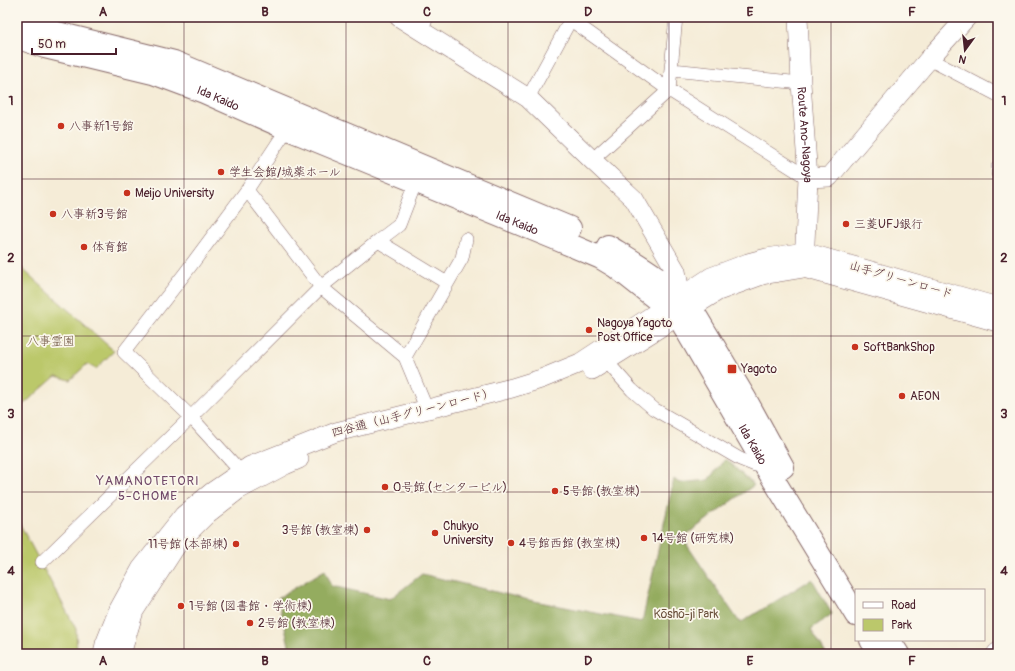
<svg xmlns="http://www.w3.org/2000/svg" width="1015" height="671" viewBox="0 0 1015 671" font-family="Pangolin,'Klee One',sans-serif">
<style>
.green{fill:#bbc86b;stroke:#82744b}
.forest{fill:#94ac5f;stroke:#6f6645}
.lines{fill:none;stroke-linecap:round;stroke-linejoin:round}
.street-casing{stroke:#866767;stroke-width:14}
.secondary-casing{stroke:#866767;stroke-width:20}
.highway-casing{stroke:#866767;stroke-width:24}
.street{stroke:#fff;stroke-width:13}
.secondary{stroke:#fff;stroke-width:19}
.highway{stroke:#fff;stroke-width:22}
.grid{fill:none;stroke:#4a1f2b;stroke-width:1;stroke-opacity:0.55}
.poi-dot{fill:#c8321e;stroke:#fbf7ec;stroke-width:1.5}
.labels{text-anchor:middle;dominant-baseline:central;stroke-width:3.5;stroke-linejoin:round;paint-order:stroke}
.street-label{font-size:12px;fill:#4a1f2b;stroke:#fbf7ec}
.poi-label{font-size:12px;fill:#4a1f2b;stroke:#fbf7ec;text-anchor:start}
.park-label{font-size:12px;fill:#6c523e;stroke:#fbf7ec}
.neighbourhood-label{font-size:13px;letter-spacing:1px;fill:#704868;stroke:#fbf7ec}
.neatline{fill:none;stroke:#4a1f2b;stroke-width:1.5}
.grid-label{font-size:13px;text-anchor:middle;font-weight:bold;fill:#4a1f2b}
</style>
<rect width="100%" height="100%" fill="#fbf7ec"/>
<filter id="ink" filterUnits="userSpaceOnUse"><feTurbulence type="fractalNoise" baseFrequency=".025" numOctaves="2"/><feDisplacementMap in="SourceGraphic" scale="8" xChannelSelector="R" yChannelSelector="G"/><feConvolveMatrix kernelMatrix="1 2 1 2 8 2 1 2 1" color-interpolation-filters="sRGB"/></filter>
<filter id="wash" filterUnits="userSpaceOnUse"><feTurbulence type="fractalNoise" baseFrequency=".012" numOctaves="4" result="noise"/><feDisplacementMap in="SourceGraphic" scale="16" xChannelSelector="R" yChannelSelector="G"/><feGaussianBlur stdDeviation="0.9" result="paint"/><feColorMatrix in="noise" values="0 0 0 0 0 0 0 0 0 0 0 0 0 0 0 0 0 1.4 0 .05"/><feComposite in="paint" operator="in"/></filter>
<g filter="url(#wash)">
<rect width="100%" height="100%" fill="#f5ecd7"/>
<!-- green -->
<path class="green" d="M17,264L114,351L96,369L87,364L70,380L56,376L17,410Z
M17,519L76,629L77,654H17Z"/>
<!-- forest -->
<path class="forest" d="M725,459L754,485L686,535L687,545L740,623L812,579L832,614L811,629L826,654H291L278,598L325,570L332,586L390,599L422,574L529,600L642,622L674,479L679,483L708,480Z"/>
</g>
<g filter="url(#ink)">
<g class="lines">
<!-- street casing -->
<g class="street-casing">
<path id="street" d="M571,20L669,90L808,178
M45,30L54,17
M422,30L427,17
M929,59L998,95
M672,70L801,83
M528,98L572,17
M592,160L669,90L676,17
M998,167V173
M247,190L321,287L405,357L427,410
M378,241L399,225L416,181
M405,357L462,258L466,239
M606,361L632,390L654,409L740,459L755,465L764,464
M241,472L191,417L124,352L186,272L247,190L291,123
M42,562L191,417L321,287L378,241L447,283"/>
</g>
<!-- secondary casing -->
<g class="secondary-casing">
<g id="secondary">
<path d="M399,17L528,98L592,160L634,199L676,271L681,296"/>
<path id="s1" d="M798,17L801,83L808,178L804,264"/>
<path d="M808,178L829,177L929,59L967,17"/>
<path d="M592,370L718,291L762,275L804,268L998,322"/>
<path d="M103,654L105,644L119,609L141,569L184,515L212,492L250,466L336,432L512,388L541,379L580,363L711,277L748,263L767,258L804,252L998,307"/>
<path d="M121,654L134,611L178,543L207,514L238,490L285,465L299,459"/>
<path d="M996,654L998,652"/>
</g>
</g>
<!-- highway casing -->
<g class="highway-casing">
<g id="highway">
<path d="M17,18L28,24L45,30L174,62L570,228"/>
<path id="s2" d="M17,36L25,40L45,47L153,73L204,92L288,129L554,238L601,258L616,267L678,316L764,464L856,615"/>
<path d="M608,246C637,264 669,282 691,308L746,400L783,467"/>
<path d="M871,640L880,654"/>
<path d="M889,640L898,654"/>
</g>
</g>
<!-- street -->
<use href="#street" class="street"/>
<!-- secondary -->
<use href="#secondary" class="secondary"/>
<!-- highway -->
<use href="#highway" class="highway"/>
</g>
</g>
<!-- grid -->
<path class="grid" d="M184,17V654M346,17V654M508,17V654M669,17V654M831,17V654M17,179H998M17,336H998M17,492H998"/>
<!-- markers -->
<g class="poi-dot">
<circle cx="61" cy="126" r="4"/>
<circle cx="221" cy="172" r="4"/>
<circle cx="127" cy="193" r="4"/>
<circle cx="53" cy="214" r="4"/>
<circle cx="846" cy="224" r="4"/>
<circle cx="84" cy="247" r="4"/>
<circle cx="589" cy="330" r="4"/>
<circle cx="855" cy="347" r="4"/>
<rect x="727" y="364" width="10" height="10" rx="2"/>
<circle cx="902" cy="396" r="4"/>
<circle cx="385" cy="487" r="4"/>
<circle cx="555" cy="491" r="4"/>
<circle cx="367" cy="530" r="4"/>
<circle cx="435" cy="533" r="4"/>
<circle cx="644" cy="538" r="4"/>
<circle cx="511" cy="543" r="4"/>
<circle cx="236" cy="544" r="4"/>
<circle cx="181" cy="606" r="4"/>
<circle cx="250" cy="623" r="4"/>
</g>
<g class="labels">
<!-- street labels -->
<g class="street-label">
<text stroke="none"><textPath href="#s2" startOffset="211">Ida Kaido</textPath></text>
<text stroke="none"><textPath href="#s1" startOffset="118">Route Ano-Nagoya</textPath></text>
<text stroke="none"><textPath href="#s2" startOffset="535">Ida Kaido</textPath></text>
<text transform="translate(901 280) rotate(16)">山手グリーンロード</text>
<text transform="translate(413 413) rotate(-14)">四谷通（山手グリーンロード）</text>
<text stroke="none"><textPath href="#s2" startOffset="871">Ida Kaido</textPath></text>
</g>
<!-- poi labels -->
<g class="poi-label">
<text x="69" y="126">八事新1号館</text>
<text x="229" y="172">学生会館/城薬ホール</text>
<text x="135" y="193">Meijo University</text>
<text x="61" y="214">八事新3号館</text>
<text x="854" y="224">三菱UFJ銀行</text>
<text x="92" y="247">体育館</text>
<text x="597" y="323">Nagoya Yagoto<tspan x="597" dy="14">Post Office</tspan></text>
<text x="863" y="347">SoftBankShop</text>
<text x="741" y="369">Yagoto</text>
<text x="910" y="396">AEON</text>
<text x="393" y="487">0号館 (センタービル)</text>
<text x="563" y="491">5号館 (教室棟)</text>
<text x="443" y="526">Chukyo<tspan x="443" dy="14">University</tspan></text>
<text x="359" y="530" text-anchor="end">3号館 (教室棟)</text>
<text x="652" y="538">14号館 (研究棟)</text>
<text x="519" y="543">4号館西館 (教室棟)</text>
<text x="228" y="544" text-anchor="end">11号館 (本部棟)</text>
<text x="189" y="606">1号館 (図書館・学術棟)</text>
<text x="258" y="623">2号館 (教室棟)</text>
</g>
<!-- park labels -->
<g class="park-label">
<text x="51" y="341">八事霊園</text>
<text x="686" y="614">Kōshō-ji Park</text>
</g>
<!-- neighbourhood labels -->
<g class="neighbourhood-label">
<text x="148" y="481">YAMANOTETORI<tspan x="148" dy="15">5-CHOME</tspan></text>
</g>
</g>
<!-- margin -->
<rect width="1015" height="671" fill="none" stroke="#fbf7ec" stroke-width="44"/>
<!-- legend -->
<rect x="855" y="589" width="130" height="52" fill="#fbf7ec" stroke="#b4a19f"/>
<rect x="863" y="602" width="20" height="6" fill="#ffffff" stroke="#b4a19f"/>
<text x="891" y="609" font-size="12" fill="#4a1f2b">Road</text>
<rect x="863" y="619" width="20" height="12" fill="#bbc86b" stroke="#b4a19f"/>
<text x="891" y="629" font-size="12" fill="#4a1f2b">Park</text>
<!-- north arrow -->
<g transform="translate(965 50) rotate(195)" stroke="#fbf7ec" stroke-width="3" paint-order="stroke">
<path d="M0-3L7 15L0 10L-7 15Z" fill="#4a1f2b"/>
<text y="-6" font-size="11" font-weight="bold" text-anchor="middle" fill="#4a1f2b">N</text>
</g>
<!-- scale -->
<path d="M32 48v6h84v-6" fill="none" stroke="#4a1f2b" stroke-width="2"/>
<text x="38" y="48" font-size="12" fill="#4a1f2b" stroke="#fbf7ec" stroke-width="3" paint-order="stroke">50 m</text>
<rect x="22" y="22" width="971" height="627" class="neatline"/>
<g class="grid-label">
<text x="103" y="16">A</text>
<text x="265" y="16">B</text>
<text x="427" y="16">C</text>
<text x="588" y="16">D</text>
<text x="750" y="16">E</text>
<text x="912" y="16">F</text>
<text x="11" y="105">1</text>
<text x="1004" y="105">1</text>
<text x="11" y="262">2</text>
<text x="1004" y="262">2</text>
<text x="11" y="418">3</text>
<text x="1004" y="418">3</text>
<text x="11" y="575">4</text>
<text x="1004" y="575">4</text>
<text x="103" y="665">A</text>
<text x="265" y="665">B</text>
<text x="427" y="665">C</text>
<text x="588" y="665">D</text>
<text x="750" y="665">E</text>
<text x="912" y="665">F</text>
</g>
</svg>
